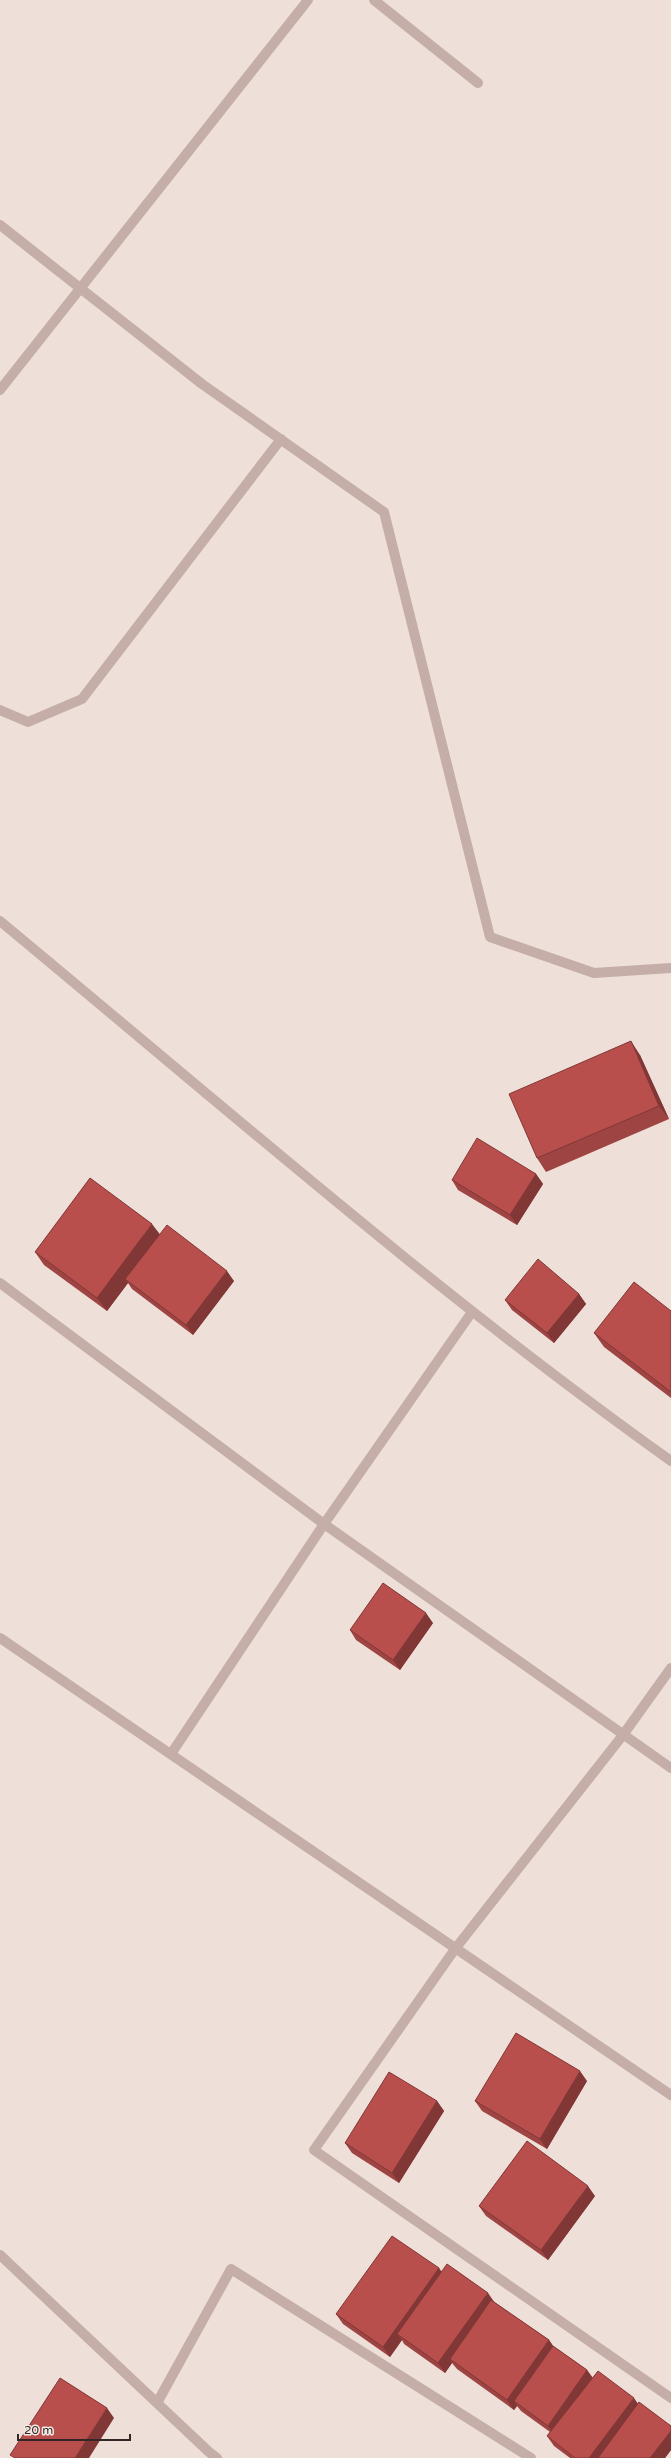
<svg xmlns="http://www.w3.org/2000/svg" width="671" height="2458" viewBox="0 0 671 2458" font-family="'Varela Round',sans-serif">
<style>
.lines{fill:none;stroke-linecap:round;stroke-linejoin:round}
.minor{stroke:#c4aea7;stroke-width:10}
.wall{fill:#9e4442}
.shaded-wall{fill:#813736}
.building{fill:#b84f4d;stroke:#813736}
</style>
<rect width="100%" height="100%" fill="#eee0d9"/>
<g class="lines">
<!-- minor -->
<path class="minor" d="M374,0L478,83
M0,225L202,384L384,512L490,937L594,973L671,968
M0,390L308,0
M0,710L28,722L82,699L281,439
M0,921C221,1104 437,1294 671,1461
M0,1283L324,1524L671,1768
M0,1638L671,2095
M671,1668L623,1735L455,1949L314,2150L671,2398
M171,1754L324,1524L472,1312
M0,2255L209,2452L217,2458
M157,2403L231,2269L531,2458"/>
</g>
<!-- wall -->
<path class="wall" d="M640,1055L669,1119L546,1172L537,1158Z
M536,1174L543,1184L517,1225L458,1190L452,1180Z
M160,1235L234,1281L193,1335L132,1289L128,1283L107,1311L44,1265L35,1252Z
M579,1294L586,1304L554,1343L512,1310L505,1300Z
M671,1311V1398L604,1347L594,1333Z
M433,1623L400,1670L356,1640L350,1630Z
M587,2081L547,2149L482,2111L475,2101Z
M437,2101L444,2111L399,2183L352,2153L345,2143Z
M595,2196L548,2260L486,2216L479,2206Z
M439,2268L441,2272L494,2302L549,2340L553,2346L587,2370L593,2378L638,2404L671,2426V2450L665,2458H570L554,2446L547,2436L550,2432L521,2411L517,2406L514,2410L457,2369L452,2363L445,2373L404,2344L402,2340L390,2357L343,2324L336,2314Z"/>
<!-- shaded-wall -->
<path class="shaded-wall" d="M631,1041L640,1055L669,1119L659,1106Z
M536,1174L543,1184L517,1225L510,1215Z
M152,1224L162,1237L125,1279L128,1283L107,1311L97,1298Z
M227,1271L234,1281L193,1335L186,1325Z
M579,1294L586,1304L554,1343L547,1333Z
M426,1613L433,1623L400,1670L393,1660Z
M580,2071L587,2081L547,2149L540,2139Z
M437,2101L444,2111L399,2183L392,2173Z
M588,2186L595,2196L548,2260L541,2250Z
M439,2268L446,2278L397,2334L402,2340L390,2357L383,2347Z
M488,2293L495,2303L450,2359L452,2363L445,2373L438,2363Z
M549,2340L556,2350L514,2401L517,2406L514,2410L507,2400Z
M587,2370L594,2380L555,2436L548,2426Z
M634,2398L641,2408L603,2458H589Z
M107,2408L114,2418L89,2458H75Z
M671,2431V2450L665,2458H650Z"/>
<!-- building -->
<path class="building" d="M631,1041L659,1106L537,1158L509,1094Z
M477,1138L536,1174L510,1215L452,1180Z
M90,1178L152,1224L97,1298L35,1252Z
M167,1225L227,1271L186,1325L125,1279Z
M538,1259L579,1294L547,1333L505,1300Z
M634,1282L671,1311V1392L594,1333Z
M383,1583L426,1613L393,1660L350,1630Z
M516,2033L580,2071L540,2139L475,2101Z
M389,2072L437,2101L392,2173L345,2143Z
M527,2141L588,2186L541,2250L479,2206Z
M392,2236L439,2268L383,2347L336,2314Z
M447,2264L488,2293L438,2363L397,2334Z
M491,2300L549,2340L507,2400L450,2359Z
M553,2346L587,2370L548,2426L514,2401Z
M598,2371L634,2398L589,2458H575L547,2436Z
M60,2378L107,2408L75,2458H15L10,2455Z
M639,2402L671,2426V2431L650,2458H598Z"/>
<!-- scale -->
<path d="M18 2434v6h112v-6" fill="none" stroke="#322726" stroke-width="2"/>
<text x="24" y="2434" font-size="12" fill="#322726" stroke="#f6eae5" stroke-width="3" paint-order="stroke">20 m</text>
</svg>
